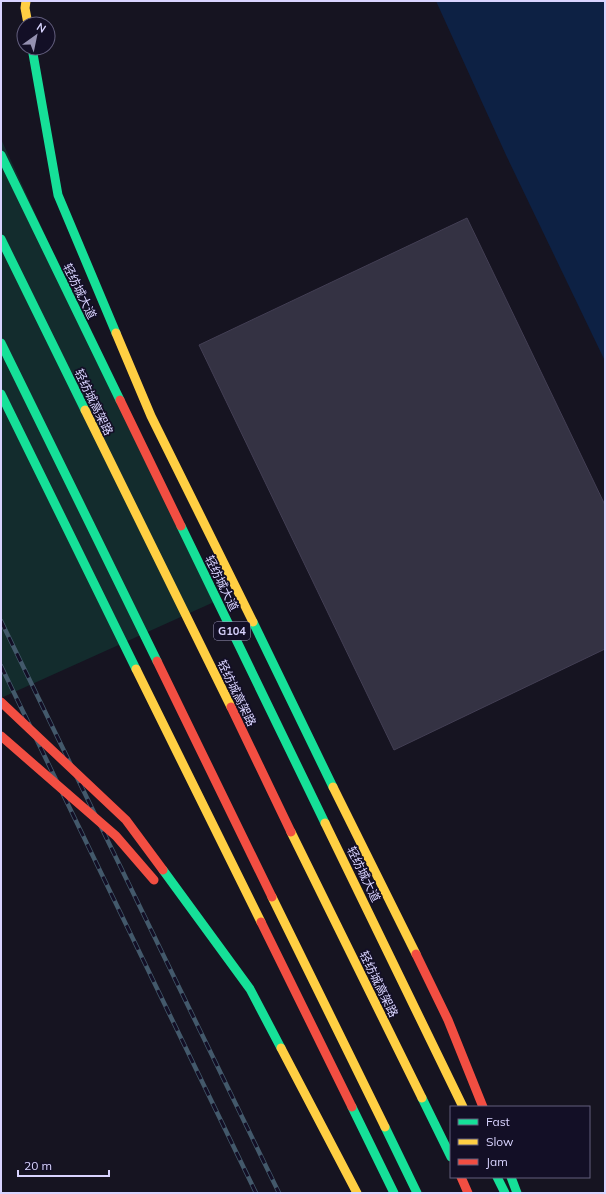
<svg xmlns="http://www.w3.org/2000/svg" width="606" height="1194" viewBox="0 0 606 1194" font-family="Mulish,'Noto Sans SC',sans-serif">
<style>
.green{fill:#132c2d}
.water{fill:#0d2144}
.building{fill:#343243;stroke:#433f54}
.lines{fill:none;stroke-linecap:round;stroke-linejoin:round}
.fast{stroke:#16e098;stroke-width:9}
.slow{stroke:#ffcf43;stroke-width:9}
.jam{stroke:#f24e42;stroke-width:9}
.rail-casing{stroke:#43596b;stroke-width:4.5}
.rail{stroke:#130f26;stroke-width:3;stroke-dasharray:9;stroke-linecap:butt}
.fast-bridge{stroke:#16e098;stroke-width:9}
.slow-bridge{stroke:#ffcf43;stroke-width:9}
.jam-bridge{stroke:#f24e42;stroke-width:9}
.labels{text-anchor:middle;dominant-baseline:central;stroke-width:3.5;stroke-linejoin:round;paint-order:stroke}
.shield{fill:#130f26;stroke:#9e99be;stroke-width:1}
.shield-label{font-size:11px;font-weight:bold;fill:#d9d4ff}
.street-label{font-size:12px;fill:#d9d4ff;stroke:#130f26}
</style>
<rect width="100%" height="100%" fill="#161421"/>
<!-- green -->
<path class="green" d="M1,139L214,602L1,698Z"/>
<!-- water -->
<path class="water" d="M436,1H605V361L506,155Z"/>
<!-- building -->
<path class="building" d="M467,218L605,505V649L394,750L199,345Z"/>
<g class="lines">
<!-- fast -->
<path class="fast" d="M32,48L58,195L116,333
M1,155L120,400
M1,239L85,410
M1,343L157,661
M1,394L136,669
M181,526L325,823
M253,622L333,787
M422,1098L451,1157
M352,1107L394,1193
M385,1127L417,1193
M497,1177L505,1193
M511,1177L517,1193"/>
<!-- slow -->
<path class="slow" d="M26,1L25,8L28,24
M116,333L151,416L253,622
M85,410L231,707
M136,669L261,922
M333,787L416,954
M325,823L463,1107
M291,832L422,1098
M272,897L385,1127"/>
<!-- jam -->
<path class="jam" d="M120,400L181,526
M157,661L272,897
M231,707L291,832
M261,922L352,1107
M416,954L448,1020L483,1107
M461,1177L468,1193"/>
<!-- rail casing -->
<g class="rail-casing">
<path id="rail" d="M1,621L279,1193
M1,666L256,1193"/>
</g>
<!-- rail -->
<use href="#rail" class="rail"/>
<!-- fast-bridge -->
<path class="fast-bridge" d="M163,870L250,989L281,1048"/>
<!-- slow-bridge -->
<path class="slow-bridge" d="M281,1048L357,1193"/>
<!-- jam-bridge -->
<path class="jam-bridge" d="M1,702L126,820L163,870
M1,736L116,836L154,880"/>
</g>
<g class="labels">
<!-- shield labels -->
<rect class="shield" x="214" y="622" width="36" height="18" rx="3"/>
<g class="shield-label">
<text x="232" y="631">G104</text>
</g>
<!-- street labels -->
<g class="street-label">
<text transform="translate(80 291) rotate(64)">轻纺城大道</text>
<text transform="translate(94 402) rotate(64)">轻纺城高架路</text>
<text transform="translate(222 583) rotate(64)">轻纺城大道</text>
<text transform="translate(237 693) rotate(64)">轻纺城高架路</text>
<text transform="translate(364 874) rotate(64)">轻纺城大道</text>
<text transform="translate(379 984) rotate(64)">轻纺城高架路</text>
</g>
</g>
<!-- border -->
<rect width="606" height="1194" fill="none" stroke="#d9d4ff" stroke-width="4"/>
<!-- legend -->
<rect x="450" y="1106" width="140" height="72" fill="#130f26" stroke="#625e7d"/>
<rect x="458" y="1119" width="20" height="6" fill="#16e098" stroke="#625e7d"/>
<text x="486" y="1126" font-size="12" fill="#d9d4ff">Fast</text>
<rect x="458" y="1139" width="20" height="6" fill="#ffcf43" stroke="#625e7d"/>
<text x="486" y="1146" font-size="12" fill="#d9d4ff">Slow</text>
<rect x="458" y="1159" width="20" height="6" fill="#f24e42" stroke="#625e7d"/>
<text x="486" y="1166" font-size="12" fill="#d9d4ff">Jam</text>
<!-- north arrow -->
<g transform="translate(36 36) rotate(33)"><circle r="19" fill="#130f26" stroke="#625e7d"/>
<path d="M0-3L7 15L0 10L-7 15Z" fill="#9591b1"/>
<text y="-6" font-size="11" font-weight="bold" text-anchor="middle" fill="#d9d4ff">N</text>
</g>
<!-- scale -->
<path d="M18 1170v6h91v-6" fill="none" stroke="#d9d4ff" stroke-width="2"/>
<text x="24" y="1170" font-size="12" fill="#d9d4ff" stroke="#130f26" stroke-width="3" paint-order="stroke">20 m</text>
</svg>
